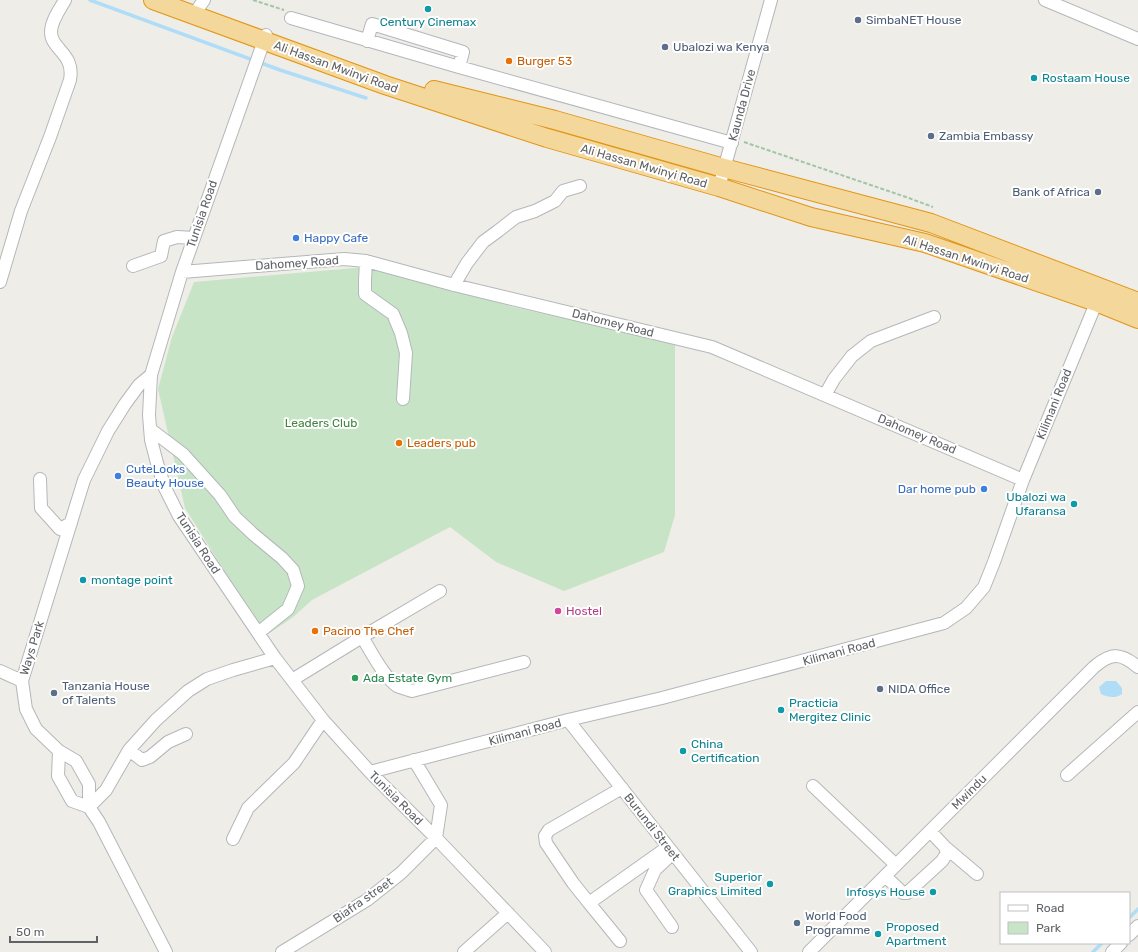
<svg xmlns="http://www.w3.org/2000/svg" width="1138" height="952" viewBox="0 0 1138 952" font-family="Rubik,sans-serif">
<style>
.green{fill:#c8e4c6}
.water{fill:#afddf8}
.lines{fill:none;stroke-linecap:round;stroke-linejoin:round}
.stream{stroke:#afddf8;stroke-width:3.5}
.minor-casing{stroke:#b4b7ba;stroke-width:14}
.highway-casing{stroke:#e29515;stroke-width:20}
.path{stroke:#a0c5a8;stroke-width:2;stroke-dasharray:4 2;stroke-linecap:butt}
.minor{stroke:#fff;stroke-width:12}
.highway{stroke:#f4d79a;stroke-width:18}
.culture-dot{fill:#0f9aa8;stroke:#fff;stroke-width:1.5}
.service-dot{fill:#5c6f8a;stroke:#fff;stroke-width:1.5}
.food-dot{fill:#e8710a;stroke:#fff;stroke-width:1.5}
.shop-dot{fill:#3f7fe0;stroke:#fff;stroke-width:1.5}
.hotel-dot{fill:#d1479c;stroke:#fff;stroke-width:1.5}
.leisure-dot{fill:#2e9e5b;stroke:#fff;stroke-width:1.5}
.labels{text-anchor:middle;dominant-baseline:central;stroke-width:4;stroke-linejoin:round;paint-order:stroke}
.service-label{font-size:12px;fill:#4e5e75;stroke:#fff;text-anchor:start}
.culture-label{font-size:12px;fill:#0d838f;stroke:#fff;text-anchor:start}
.food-label{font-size:12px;fill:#c56008;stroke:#fff;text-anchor:start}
.street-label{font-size:12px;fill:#5f6266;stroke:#fff}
.shop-label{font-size:12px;fill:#366cbe;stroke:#fff;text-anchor:start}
.park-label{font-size:12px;fill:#40853e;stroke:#fff}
.hotel-label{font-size:12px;fill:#b23c85;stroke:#fff;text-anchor:start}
.leisure-label{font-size:12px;fill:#27864d;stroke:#fff;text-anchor:start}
</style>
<rect width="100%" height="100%" fill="#efede7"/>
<!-- green -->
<path class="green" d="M377,266L513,307L675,343V515L664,552L564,591L496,562L450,527L312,600L292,618L265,636L185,508L158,389L172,337L194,282Z"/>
<!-- water -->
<path class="water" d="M1106,681H1116L1122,688V694C1115,699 1108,697 1101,694L1099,687Z"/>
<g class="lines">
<!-- stream -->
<path class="stream" d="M90,0L280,70L366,98
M1129,918L1138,909
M1093,952L1102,943"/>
<!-- minor casing -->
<g class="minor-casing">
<path id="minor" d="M1045,0L1138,39
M197,10L204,0
M291,18L459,67L732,143
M266,35L182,272L151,375L149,415L151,440L157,463L165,488L179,516L275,658L323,720L370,772L436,838L545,952
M367,41L372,24L463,52L459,67
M719,187L771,0
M366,261L365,280V294L393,314L401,333L406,353L403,399
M133,266L161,256L164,241L177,237L194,238
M182,272L344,259L366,261L454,285L712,347L1023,480
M0,282L21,211L50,137L70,80C75,53 51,50 51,32C51,21 60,9 65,0
M454,285L467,263L483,242L498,231L516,217L535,211L555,201L563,191L580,186
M151,375L139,385L125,404L108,431L84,480L22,681L26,709L36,729L59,751L76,761L89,784V807L99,822L166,952
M825,395L834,379L852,356L871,341L934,317
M150,429L183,454L220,495L235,517L253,534L282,558L293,570L298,586L288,609L258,633
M40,479L41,508L60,529L71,523
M362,637C371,651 383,676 397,686C401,688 407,689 412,691L524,662
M0,671L22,681
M292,680L362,637L440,591
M568,720L751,952
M129,750L142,760L150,757L168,742L186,734
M59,751L58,776L72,801L89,807L106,790L129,750L156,720L188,691L207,679L233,670L275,658
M370,772L568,720L662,698L944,623L966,608L984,587L994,562L1023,480L1099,296
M1067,775L1138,712
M813,786L896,865
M233,839L248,808L294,763L323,720
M945,847L977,874
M885,876L903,893H907L942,861L947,853L945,847L930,831
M589,903L573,883L546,843L545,836L549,830L622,788
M672,927L646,890L655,870L673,853
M1129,935L1138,926
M620,941L589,903L668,847
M282,952L367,900L401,873L436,838L441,805L414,760
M464,952L508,913
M809,952L1094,667C1112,652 1121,653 1138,667
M1112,952L1121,943"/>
</g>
<!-- highway casing -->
<g class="highway-casing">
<path id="highway" d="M153,0L385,85L547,138L719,187L811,217L925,243L1096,302L1138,319
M434,90L555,120L724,168L931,223L1138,302"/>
</g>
<!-- path -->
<path class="path" d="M253,0L284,10
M744,142L906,197L933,207"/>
<!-- minor -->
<use href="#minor" class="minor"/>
<!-- highway -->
<use href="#highway" class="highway"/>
</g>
<!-- markers -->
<g class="culture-dot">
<circle cx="428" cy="9" r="4"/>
<circle cx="1034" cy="78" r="4"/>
<circle cx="1074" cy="504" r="4"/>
<circle cx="83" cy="580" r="4"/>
<circle cx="781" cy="710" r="4"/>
<circle cx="683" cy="751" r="4"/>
<circle cx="770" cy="884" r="4"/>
<circle cx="933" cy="892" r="4"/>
<circle cx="878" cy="934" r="4"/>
</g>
<g class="service-dot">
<circle cx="858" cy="20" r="4"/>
<circle cx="665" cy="47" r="4"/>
<circle cx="931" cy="136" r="4"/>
<circle cx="1098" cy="192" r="4"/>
<circle cx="880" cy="689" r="4"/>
<circle cx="54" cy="693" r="4"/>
<circle cx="797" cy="923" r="4"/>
</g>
<g class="food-dot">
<circle cx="509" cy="61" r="4"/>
<circle cx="399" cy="443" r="4"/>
<circle cx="315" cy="631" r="4"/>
</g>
<g class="shop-dot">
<circle cx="296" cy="238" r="4"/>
<circle cx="118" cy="476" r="4"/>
<circle cx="984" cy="489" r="4"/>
</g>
<circle class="hotel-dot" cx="558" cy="611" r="4"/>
<circle class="leisure-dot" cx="355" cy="678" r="4"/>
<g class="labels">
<!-- service labels -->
<g class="service-label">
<text x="866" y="20">SimbaNET House</text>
<text x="673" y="47">Ubalozi wa Kenya</text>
<text x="939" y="136">Zambia Embassy</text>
<text x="1090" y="192" text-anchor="end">Bank of Africa</text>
<text x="62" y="686">Tanzania House<tspan x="62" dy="14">of Talents</tspan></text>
<text x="888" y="689">NIDA Office</text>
<text x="805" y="916">World Food<tspan x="805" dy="14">Programme</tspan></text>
</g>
<!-- culture labels -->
<g class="culture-label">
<text x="428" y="22" text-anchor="middle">Century Cinemax</text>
<text x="1042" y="78">Rostaam House</text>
<text x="1066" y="497" text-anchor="end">Ubalozi wa<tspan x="1066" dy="14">Ufaransa</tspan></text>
<text x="91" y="580">montage point</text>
<text x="789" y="703">Practicia<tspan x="789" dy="14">Mergitez Clinic</tspan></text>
<text x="691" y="744">China<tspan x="691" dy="14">Certification</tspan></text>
<text x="762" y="877" text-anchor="end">Superior<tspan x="762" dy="14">Graphics Limited</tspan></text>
<text x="925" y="892" text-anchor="end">Infosys House</text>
<text x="886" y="927">Proposed<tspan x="886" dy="14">Apartment</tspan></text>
</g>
<!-- food labels -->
<g class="food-label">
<text x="517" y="61">Burger 53</text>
<text x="407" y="443">Leaders pub</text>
<text x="323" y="631">Pacino The Chef</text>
</g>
<!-- street labels -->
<g class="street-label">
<text transform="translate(336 67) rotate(20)">Ali Hassan Mwinyi Road</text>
<text transform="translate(742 105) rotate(-75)">Kaunda Drive</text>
<text transform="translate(644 166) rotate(16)">Ali Hassan Mwinyi Road</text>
<text transform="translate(202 214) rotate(-71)">Tunisia Road</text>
<text transform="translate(966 259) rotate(18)">Ali Hassan Mwinyi Road</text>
<text transform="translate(297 263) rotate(-4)">Dahomey Road</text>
<text transform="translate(613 323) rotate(14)">Dahomey Road</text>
<text transform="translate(1054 404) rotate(-68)">Kilimani Road</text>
<text transform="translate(917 434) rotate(23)">Dahomey Road</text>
<text transform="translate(198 543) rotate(57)">Tunisia Road</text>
<text transform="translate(32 648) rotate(-73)">Ways Park</text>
<text transform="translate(839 652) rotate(-15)">Kilimani Road</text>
<text transform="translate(525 732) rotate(-15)">Kilimani Road</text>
<text transform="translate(969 792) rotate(-45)">Mwindu</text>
<text transform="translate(396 798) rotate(45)">Tunisia Road</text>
<text transform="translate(652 827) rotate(52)">Burundi Street</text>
<text transform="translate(363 900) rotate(-35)">Biafra street</text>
</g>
<!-- shop labels -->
<g class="shop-label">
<text x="304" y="238">Happy Cafe</text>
<text x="126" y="469">CuteLooks<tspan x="126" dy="14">Beauty House</tspan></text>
<text x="976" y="489" text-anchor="end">Dar home pub</text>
</g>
<!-- park labels -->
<g class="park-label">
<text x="321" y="423">Leaders Club</text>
</g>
<!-- hotel labels -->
<g class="hotel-label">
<text x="566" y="611">Hostel</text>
</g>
<!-- leisure labels -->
<g class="leisure-label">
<text x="363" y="678">Ada Estate Gym</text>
</g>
</g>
<!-- legend -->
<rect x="1000" y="892" width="130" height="52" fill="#ffffff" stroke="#bfc0c2"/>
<rect x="1008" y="905" width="20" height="6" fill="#ffffff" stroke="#bfc0c2"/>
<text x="1036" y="912" font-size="12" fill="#5f6266">Road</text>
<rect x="1008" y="922" width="20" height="12" fill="#c8e4c6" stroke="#bfc0c2"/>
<text x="1036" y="932" font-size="12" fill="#5f6266">Park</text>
<!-- scale -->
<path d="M10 936v6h87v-6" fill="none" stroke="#5f6266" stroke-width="2"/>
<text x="16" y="936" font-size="12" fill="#5f6266" stroke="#ffffff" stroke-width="3" paint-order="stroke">50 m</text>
</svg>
